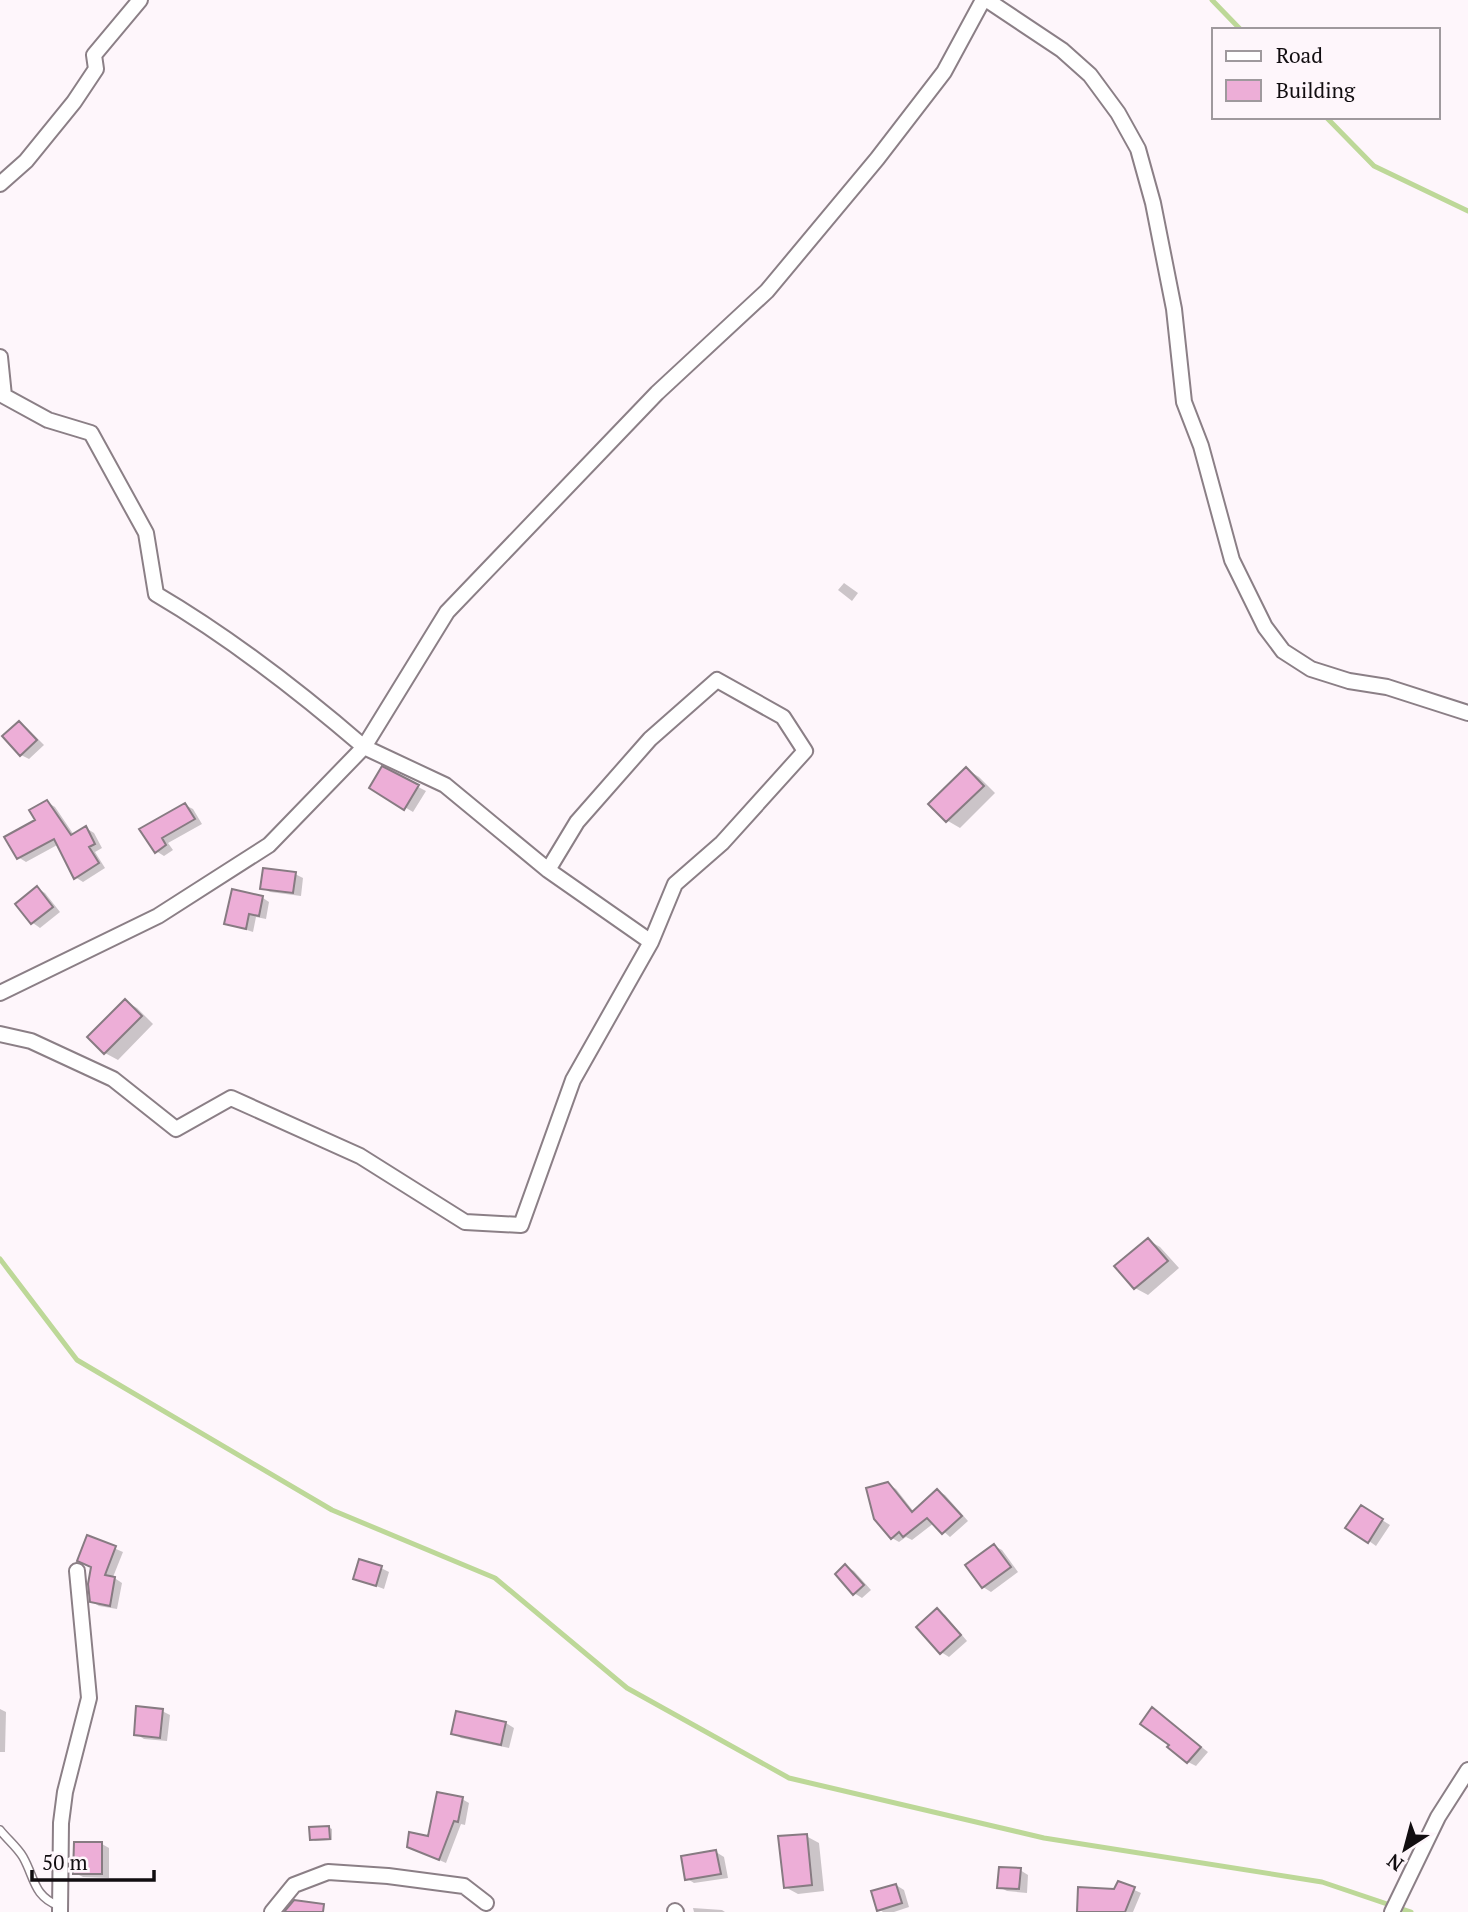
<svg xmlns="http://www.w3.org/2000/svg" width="1468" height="1912" viewBox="0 0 1468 1912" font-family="'PT Serif',serif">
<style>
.shadow{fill:#0003}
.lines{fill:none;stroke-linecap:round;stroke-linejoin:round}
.stream{stroke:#bdd898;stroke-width:5}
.building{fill:#edaed7;stroke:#877b82;stroke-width:2}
.service-casing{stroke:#8b7f86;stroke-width:10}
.minor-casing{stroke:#8b7f86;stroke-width:18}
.service{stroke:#fff;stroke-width:7}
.minor{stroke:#fff;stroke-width:14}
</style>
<rect width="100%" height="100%" fill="#fef6fb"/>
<!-- shadow -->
<path class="shadow" d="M844,583L858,593L852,601L838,590Z
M19,723L27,728L44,745L29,759L21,755Z
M383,769L426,791L413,812L371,787Z
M966,769L979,777L995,793L960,828L948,821L931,804Z
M47,802L55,807L74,835L86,828L94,833L102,848L95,852L105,868L83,882L75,877L59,844L26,862L18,857Z
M185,805L193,809L202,824L168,843L173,850L164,856L156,851L142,830Z
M295,874L303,878L301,896L270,892L262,888Z
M37,888L45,893L60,912L40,928L33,923L17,904Z
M234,891L263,898L269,902L266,919L256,917L253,932L226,923Z
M125,1001L137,1008L153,1024L118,1060L105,1053L90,1037Z
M1148,1240L1160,1247L1179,1268L1148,1295L1135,1288Z
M888,1484L896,1489L914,1512L937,1491L945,1495L968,1521L950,1537L934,1523L912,1540L906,1537L899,1542L892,1538Z
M1361,1507L1390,1525L1376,1546L1369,1541Z
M88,1537L123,1552L113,1577L122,1583L117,1609L99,1606L91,1601L93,1568Z
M994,1546L1002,1550L1018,1572L991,1592L983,1587Z
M846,1566L854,1571L871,1590L862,1598L854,1593Z
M381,1568L389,1572L384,1589L355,1578Z
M937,1611L945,1615L967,1641L949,1657L941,1652Z
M0,1709L6,1712L5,1752H0Z
M1153,1709L1208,1752L1196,1766L1188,1762Z
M162,1711L170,1715L167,1741L144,1739L136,1734Z
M457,1713L506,1723L514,1728L509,1748L461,1738L453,1733Z
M462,1799L469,1803L465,1825L461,1824L446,1863L409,1847L430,1838Z
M328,1827L332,1829V1840L315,1841L312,1839Z
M806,1836L819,1843L824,1891L798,1894L785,1887Z
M102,1844L109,1848V1878L83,1877L75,1873Z
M716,1852L724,1857L728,1878L694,1883L686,1878Z
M1020,1870L1028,1875L1027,1893L1007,1891L999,1887Z
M1119,1883L1141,1893L1133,1912H1079L1116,1891Z
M896,1885L904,1890L909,1907L894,1912H883L879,1909Z
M693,1908L722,1910L725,1912H694Z"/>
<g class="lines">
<!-- stream -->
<path class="stream" d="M1212,0L1241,30
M1326,117L1374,166L1468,211
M0,1259L77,1360L332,1510L495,1578L627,1688L789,1778L1044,1838L1322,1882L1411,1912"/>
</g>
<!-- building -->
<path class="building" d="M19,721L37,740L20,756L2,736Z
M382,766L419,785L404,810L369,788Z
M966,767L984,786L946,822L928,804Z
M47,800L71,835L86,826L95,844L89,847L99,863L74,879L54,839L17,859L4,837L35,820L29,810Z
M185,803L195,819L162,838L166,845L155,853L139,829Z
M263,868L296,872L293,893L260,889Z
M37,886L53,907L31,924L15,904Z
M232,889L263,896L259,916L249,914L246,929L224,924Z
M125,999L142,1016L104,1054L87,1037Z
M1148,1238L1168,1261L1134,1289L1114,1266Z
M888,1482L912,1512L937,1489L962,1516L942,1534L927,1518L903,1537L899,1532L891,1539L874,1519L866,1488Z
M1361,1505L1383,1519L1368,1543L1345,1528Z
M87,1535L116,1546L105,1575L115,1577L110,1606L90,1602L88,1584L91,1567L77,1561Z
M994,1544L1011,1567L982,1588L965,1565Z
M359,1559L382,1566L376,1586L353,1579Z
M845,1564L864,1585L853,1595L835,1574Z
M937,1608L961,1635L940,1654L916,1627Z
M136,1706L163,1709L160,1738L134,1735Z
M1152,1707L1201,1747L1187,1763L1167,1747L1169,1745L1140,1724Z
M456,1711L506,1722L501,1745L451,1734Z
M437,1792L463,1797L458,1822L454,1821L439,1860L407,1847L409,1832L428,1836Z
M329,1826L330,1839L310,1840L309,1827Z
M807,1834L812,1885L784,1888L778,1836Z
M74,1842H102V1874H73Z
M716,1850L721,1874L685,1880L681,1856Z
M999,1867L1021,1868L1019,1889L997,1888Z
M1118,1881L1135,1887L1125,1912H1077L1078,1887L1114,1889Z
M896,1884L902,1903L877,1911L871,1891Z
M294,1900L324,1904L323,1912H284Z"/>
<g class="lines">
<!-- service casing -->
<g class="service-casing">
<path id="service" d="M0,1830C7,1839 17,1847 23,1857C35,1878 33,1896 59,1906"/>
</g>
<!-- minor casing -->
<g class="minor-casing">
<path id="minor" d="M987,0L1062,50L1090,75L1118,113L1138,149L1153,203L1174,309L1184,402L1201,446L1232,560L1265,627L1283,651L1311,669L1349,681L1387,687L1468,713
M0,184L26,161L74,102L96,69L94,55L140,0
M0,357L4,396L48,420L91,433L146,533L156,594C231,638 299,691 364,747L447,612L657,393L767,291L877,159L944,72L983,0
M548,870L577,822L650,739L717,680L783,717L805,751L722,843L675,884L651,942
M0,993L158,916L269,845L364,747L445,785L548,870L651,942L573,1080L521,1225L465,1222L360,1156L231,1098L176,1129L113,1079L31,1041L0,1034
M675,1911L676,1912
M60,1912L61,1823L65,1792L89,1698L77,1571
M272,1912L294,1885L328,1872L388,1876L464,1886L486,1903
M1392,1912L1438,1817L1468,1770"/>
</g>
<!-- service -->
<use href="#service" class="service"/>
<!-- minor -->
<use href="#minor" class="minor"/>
</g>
<!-- legend -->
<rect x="1212" y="28" width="228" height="91" fill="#fef6fb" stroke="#9f999d" stroke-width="2"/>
<rect x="1226" y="51" width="35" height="10" fill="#ffffff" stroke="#9f999d" stroke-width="2"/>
<text x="1276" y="63" font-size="21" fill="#110d10">Road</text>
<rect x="1226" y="80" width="35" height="21" fill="#edaed7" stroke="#9f999d" stroke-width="2"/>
<text x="1276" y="98" font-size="21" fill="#110d10">Building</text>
<!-- north arrow -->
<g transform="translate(1405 1849) rotate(216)" stroke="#fef6fb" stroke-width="5" paint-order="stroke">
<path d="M0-5L12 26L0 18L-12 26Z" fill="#110d10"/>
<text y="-10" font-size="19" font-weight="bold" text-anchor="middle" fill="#110d10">N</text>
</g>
<!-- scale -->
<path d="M32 1870v10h122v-10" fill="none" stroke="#110d10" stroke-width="3.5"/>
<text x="42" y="1870" font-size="21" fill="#110d10" stroke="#fef6fb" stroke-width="5" paint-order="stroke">50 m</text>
</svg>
